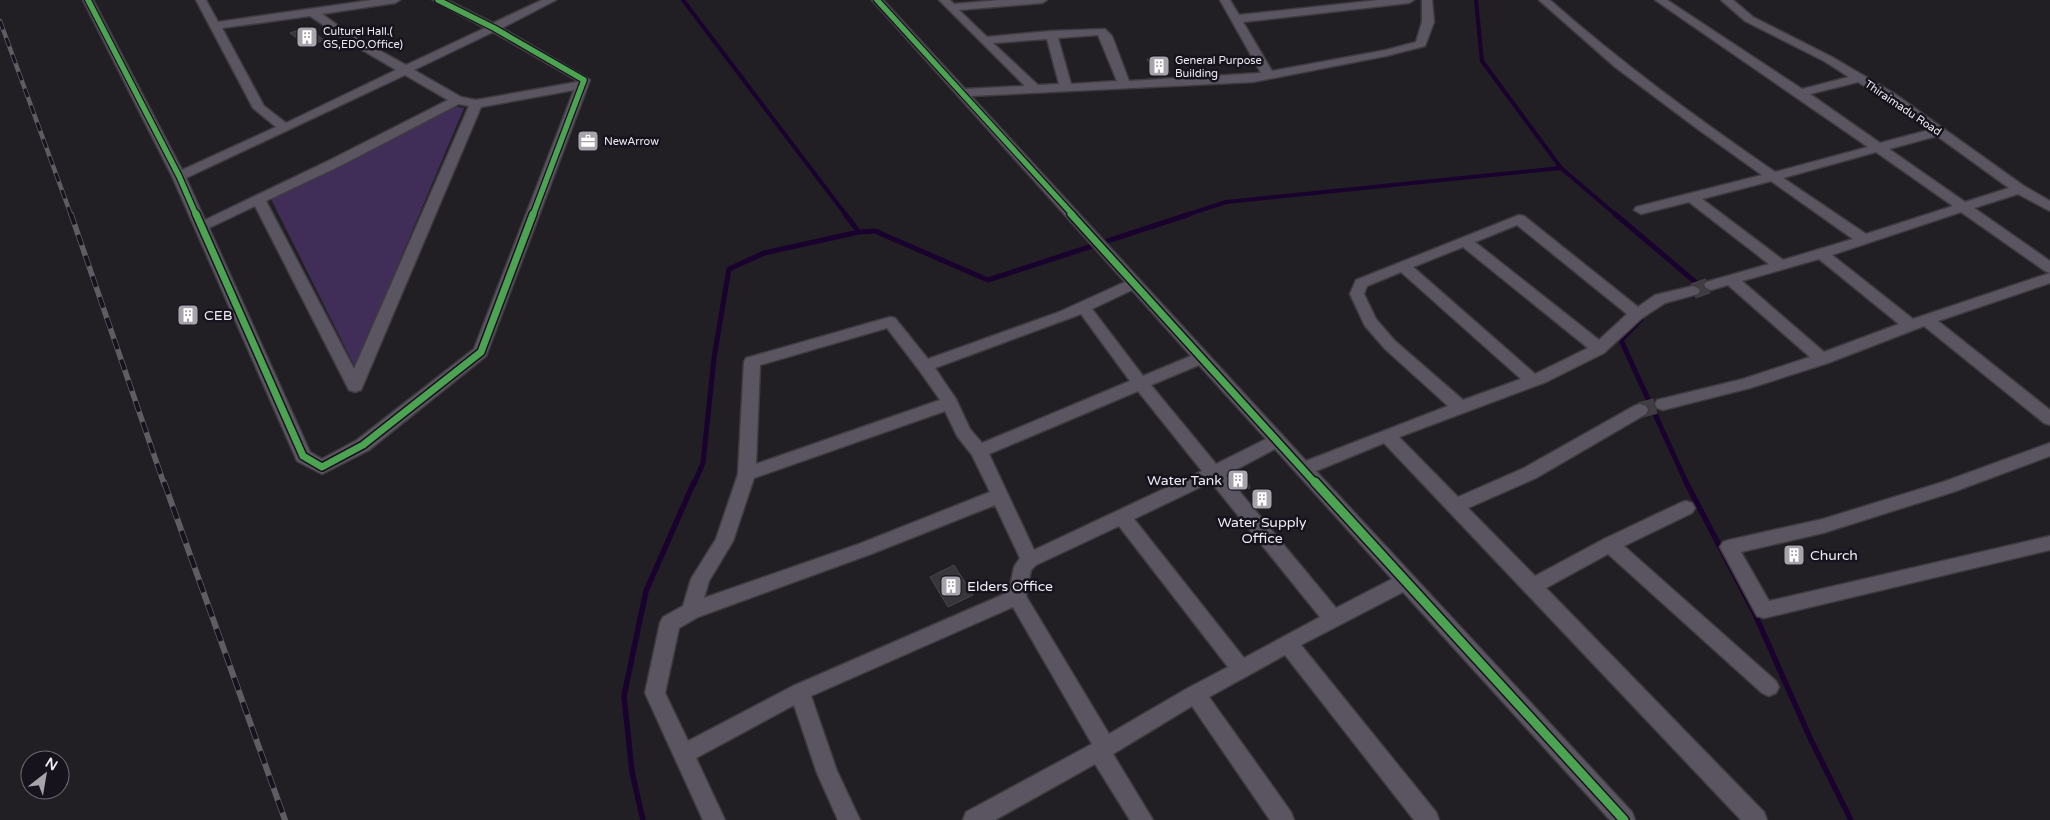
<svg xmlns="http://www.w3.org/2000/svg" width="2050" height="820" viewBox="0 0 2050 820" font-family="'Varela Round',sans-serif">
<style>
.green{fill:#412e58}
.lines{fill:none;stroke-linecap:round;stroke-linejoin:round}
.stream-far2{stroke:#19032e;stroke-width:4}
.stream-far1{stroke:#19032e;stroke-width:5}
.stream{stroke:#19032e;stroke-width:5.5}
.building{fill:#38363b;stroke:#48464a}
.minor-tunnel{stroke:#403d43;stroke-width:16;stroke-dasharray:16 8;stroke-linecap:butt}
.minor-casing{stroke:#3e3b40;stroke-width:3}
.minor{fill:#5a5560;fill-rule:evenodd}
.rail-far2-casing{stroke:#5f5c64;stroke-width:4.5}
.rail-far1-casing{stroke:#5f5c64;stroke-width:5.5}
.rail-casing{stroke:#5f5c64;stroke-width:6}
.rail-far2{stroke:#17131d;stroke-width:3;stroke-dasharray:9;stroke-linecap:butt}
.rail-far1{stroke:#17131d;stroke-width:4;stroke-dasharray:11;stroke-linecap:butt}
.rail{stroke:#17131d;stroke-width:4.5;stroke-dasharray:13;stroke-linecap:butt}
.cycleway-far2-casing{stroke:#17131d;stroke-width:8}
.cycleway-far1-casing{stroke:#17131d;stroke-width:10}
.cycleway-casing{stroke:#17131d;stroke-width:12}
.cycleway-far2{stroke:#4ca352;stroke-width:5.5}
.cycleway-far1{stroke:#4ca352;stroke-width:7}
.cycleway{stroke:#4ca352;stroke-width:9}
.labels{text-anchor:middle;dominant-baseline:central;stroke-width:5;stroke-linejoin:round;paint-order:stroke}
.far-poi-label{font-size:11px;fill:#edeaf2;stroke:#17131d;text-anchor:start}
.far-street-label{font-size:11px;fill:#edeaf2;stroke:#17131d}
.poi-label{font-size:14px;fill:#edeaf2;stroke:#17131d;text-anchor:start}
</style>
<rect width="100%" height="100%" fill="#211e24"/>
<!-- green -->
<path class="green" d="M451,106L464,108L355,367L270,197Z"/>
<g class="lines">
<!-- stream-far2 -->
<path class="stream-far2" d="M683,0L846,215
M1561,168L1616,215
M1186,215L1226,202L1561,168L1482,61L1476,0"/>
<!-- stream-far1 -->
<path class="stream-far1" d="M1615,214L1706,291L1692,295
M859,232L875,231L988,280L1190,214
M1641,319L1621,340L1687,484
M694,484L703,463L714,358L729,269L764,253L859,232L845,214"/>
<!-- stream -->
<path class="stream" d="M1686,482L1754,612L1811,740L1851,820
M643,820L632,772L624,696L646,591L694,482"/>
</g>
<!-- building -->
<path class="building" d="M306,27L324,40L308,46L290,33Z
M1162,58L1170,73L1155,74L1147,59Z
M1236,473L1245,476L1250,488L1240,489L1229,476Z
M954,565L973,595L948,607L930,577Z"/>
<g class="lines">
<!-- minor-tunnel -->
<path class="minor-tunnel" d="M1693,291L1711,285
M1640,410L1663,404"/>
<!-- minor casing -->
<g class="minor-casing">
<path id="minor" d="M83,0H93L182,170L276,127L253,108L196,0H206L218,22L372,0H400L395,3L322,14L350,34L406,65L485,28L433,0H447L493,23L542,0H556L502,28L590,80L486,356L369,450L322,474L297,461L172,176ZM310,16L342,38L396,70L286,123L264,106L222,28ZM493,32L578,81L577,82L476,100L461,97L414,70ZM405,75L448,100L330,160L205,220L186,178ZM574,90L474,349L357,440L322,459L310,452L209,228L255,206L349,390L355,392L361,390L481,107ZM459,104L469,106L354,369L266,201L340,166Z
M872,0H883L965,89L1025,86L939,0H950L954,4L1000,0H1047L1042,3L959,10L987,37L1051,31L1105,29L1112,36L1129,81L1261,73L1220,0H1230L1239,15L1379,0H1414L1409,3L1243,22L1272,71L1386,50L1416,42L1422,22V0H1432L1434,22L1425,46L1386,56L1253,82L971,96L1306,461L1448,406L1385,349L1365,326L1350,294L1356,280L1519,215L1524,216L1638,307L1655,295L1693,286L1698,288L1700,291L1698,294L1665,303L1642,318L1604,353L1546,382L1399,437L1458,497L1524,468L1634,406L1640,404L1646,406L1648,410L1646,414L1536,478L1468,508L1535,576L1604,539L1680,503L1686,501L1692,503L1695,508L1692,513L1624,546L1776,681L1779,687L1776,693L1769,696L1762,693L1608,554L1546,588L1764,812L1767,820H1741L1384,443L1316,471L1632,812L1635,820H1610L1403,592L1301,645L1436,812L1439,820H1414L1285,655L1209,697L1291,812L1294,820H1270L1192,706L1113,754L1153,820H1130L1095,764L995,820H963L966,812L1092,744L1013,607L811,696L837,771L860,820H838L817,773L794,705L696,758L725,820H703L645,693L660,623L663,617L683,606L691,579L716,539L738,474L744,362L746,358L890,317L895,318L928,359L1059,312L1125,282ZM1098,35L1117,81L1071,84L1058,38ZM1047,39L1059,84L1038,85L993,43ZM1517,225L1627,314L1599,340L1475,242ZM1463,247L1588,348L1535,374L1413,267ZM1401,272L1521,379L1463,400L1395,341L1376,319L1364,294L1367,286ZM1132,290L1191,356L1143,376L1092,309ZM1081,314L1130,381L982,443L970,429L956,399L935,368ZM887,328L919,370L940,400L756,464L760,365ZM1199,365L1266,439L1216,464L1151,385ZM1138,391L1202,471L1034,550L989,454ZM945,411L957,436L972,455L990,492L859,544L704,598L709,581L733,541L754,478ZM1275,449L1392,579L1336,608L1226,475ZM1211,482L1320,617L1244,658L1134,519ZM995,505L1020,558L1014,567L1009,592L793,686L688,741L665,693L679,628L698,617L871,554ZM1119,526L1228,667L1188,688L1109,734L1026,596L1031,570L1036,565Z
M1539,0H1550C1621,63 1697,118 1775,172L1868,147L1655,0H1667L1802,89L1849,77L1824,61L1745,21L1721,0H1733L1753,17L1832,57L1895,94L2024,186L2050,201V211L2018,194L1974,208L2050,261V273L2045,271L1961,212L1832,255L1913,319L2050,273V283L1938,321L2050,410V425L2044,423L1924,326L1828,363L1750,388L1663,410L1657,408L1655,404L1657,400L1743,379L1810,357L1728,285L1711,290L1706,288L1704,285L1706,282L1769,264L1689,202L1641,214L1634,210L1636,207L1762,175L1695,127L1615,67ZM1858,82L1887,100L1929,130L1880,143L1810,94ZM1937,136L2009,188L1965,202L1889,149ZM1876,152L1953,206L1866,234L1783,178ZM1771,181L1853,239L1783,260L1702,199ZM1819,259L1899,324L1824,352L1742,281Z
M2050,443V456L1953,492L1823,533L1741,552L1769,601L2050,536V550L1764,618L1757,616L1720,547L1723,542L1729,540L1823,519L1943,482Z"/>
</g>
<!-- minor -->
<use href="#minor" class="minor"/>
<!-- rail-far2 casing -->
<g class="rail-far2-casing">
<path id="rail-far2" d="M0,21L71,215"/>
</g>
<!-- rail-far1 casing -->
<g class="rail-far1-casing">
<path id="rail-far1" d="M71,214L164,484"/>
</g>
<!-- rail casing -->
<g class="rail-casing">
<path id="rail" d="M164,482L285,820"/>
</g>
<!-- rail-far2 -->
<use href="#rail-far2" class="rail-far2"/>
<!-- rail-far1 -->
<use href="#rail-far1" class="rail-far1"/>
<!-- rail -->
<use href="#rail" class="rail"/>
<!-- cycleway-far2 casing -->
<g class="cycleway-far2-casing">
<path id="cycleway-far2" d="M88,0L179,176L196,215
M438,0L494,28L584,80L533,215
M877,0L1073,215"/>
</g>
<!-- cycleway-far1 casing -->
<g class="cycleway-far1-casing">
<path id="cycleway-far1" d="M196,214L303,456L322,467L363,445L481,352L533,214
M1071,214L1316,484"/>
</g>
<!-- cycleway casing -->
<g class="cycleway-casing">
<path id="cycleway" d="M1315,482L1624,820"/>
</g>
<!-- cycleway-far2 -->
<use href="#cycleway-far2" class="cycleway-far2"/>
<!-- cycleway-far1 -->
<use href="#cycleway-far1" class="cycleway-far1"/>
<!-- cycleway -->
<use href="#cycleway" class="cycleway"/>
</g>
<!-- icons -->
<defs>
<g id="building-square" transform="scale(1.125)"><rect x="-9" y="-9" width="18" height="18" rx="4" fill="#a6a3aa" stroke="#17131d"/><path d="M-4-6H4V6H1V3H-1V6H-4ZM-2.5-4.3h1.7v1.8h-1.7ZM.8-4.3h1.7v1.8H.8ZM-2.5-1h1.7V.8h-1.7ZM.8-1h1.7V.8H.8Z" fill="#fff"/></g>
<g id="office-square" transform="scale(1.125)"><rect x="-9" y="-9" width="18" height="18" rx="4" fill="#a6a3aa" stroke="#17131d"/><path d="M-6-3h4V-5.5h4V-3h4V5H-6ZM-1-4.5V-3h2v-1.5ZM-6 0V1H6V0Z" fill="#fff"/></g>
</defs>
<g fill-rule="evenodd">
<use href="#building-square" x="307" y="37"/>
<use href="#building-square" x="1159" y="66"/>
<use href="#office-square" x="588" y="141"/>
<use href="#building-square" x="188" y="315"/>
<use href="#building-square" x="1238" y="480"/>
<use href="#building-square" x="1262" y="499"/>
<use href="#building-square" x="1794" y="555"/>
<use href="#building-square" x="951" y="586"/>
</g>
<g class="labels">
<!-- far-poi labels -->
<g class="far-poi-label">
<text x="323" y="31">Culturel Hall.(<tspan x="323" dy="13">GS,EDO.Office)</tspan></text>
<text x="1175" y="60">General Purpose<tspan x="1175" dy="13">Building</tspan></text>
<text x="604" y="141">NewArrow</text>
</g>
<!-- far-street labels -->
<g class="far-street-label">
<text transform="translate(1903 108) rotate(34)">Thiraimadu Road</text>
</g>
<!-- poi labels -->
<g class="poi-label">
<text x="204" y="315">CEB</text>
<text x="1222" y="480" text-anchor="end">Water Tank</text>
<text x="1262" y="522" text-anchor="middle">Water Supply<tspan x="1262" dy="16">Office</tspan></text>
<text x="1810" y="555">Church</text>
<text x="967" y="586">Elders Office</text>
</g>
</g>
<!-- north arrow -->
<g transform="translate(45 775) rotate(31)"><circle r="24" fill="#17131d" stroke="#6d6972"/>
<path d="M0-4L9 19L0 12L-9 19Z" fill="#a6a3aa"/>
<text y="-8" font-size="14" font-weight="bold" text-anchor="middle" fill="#edeaf2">N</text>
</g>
</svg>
